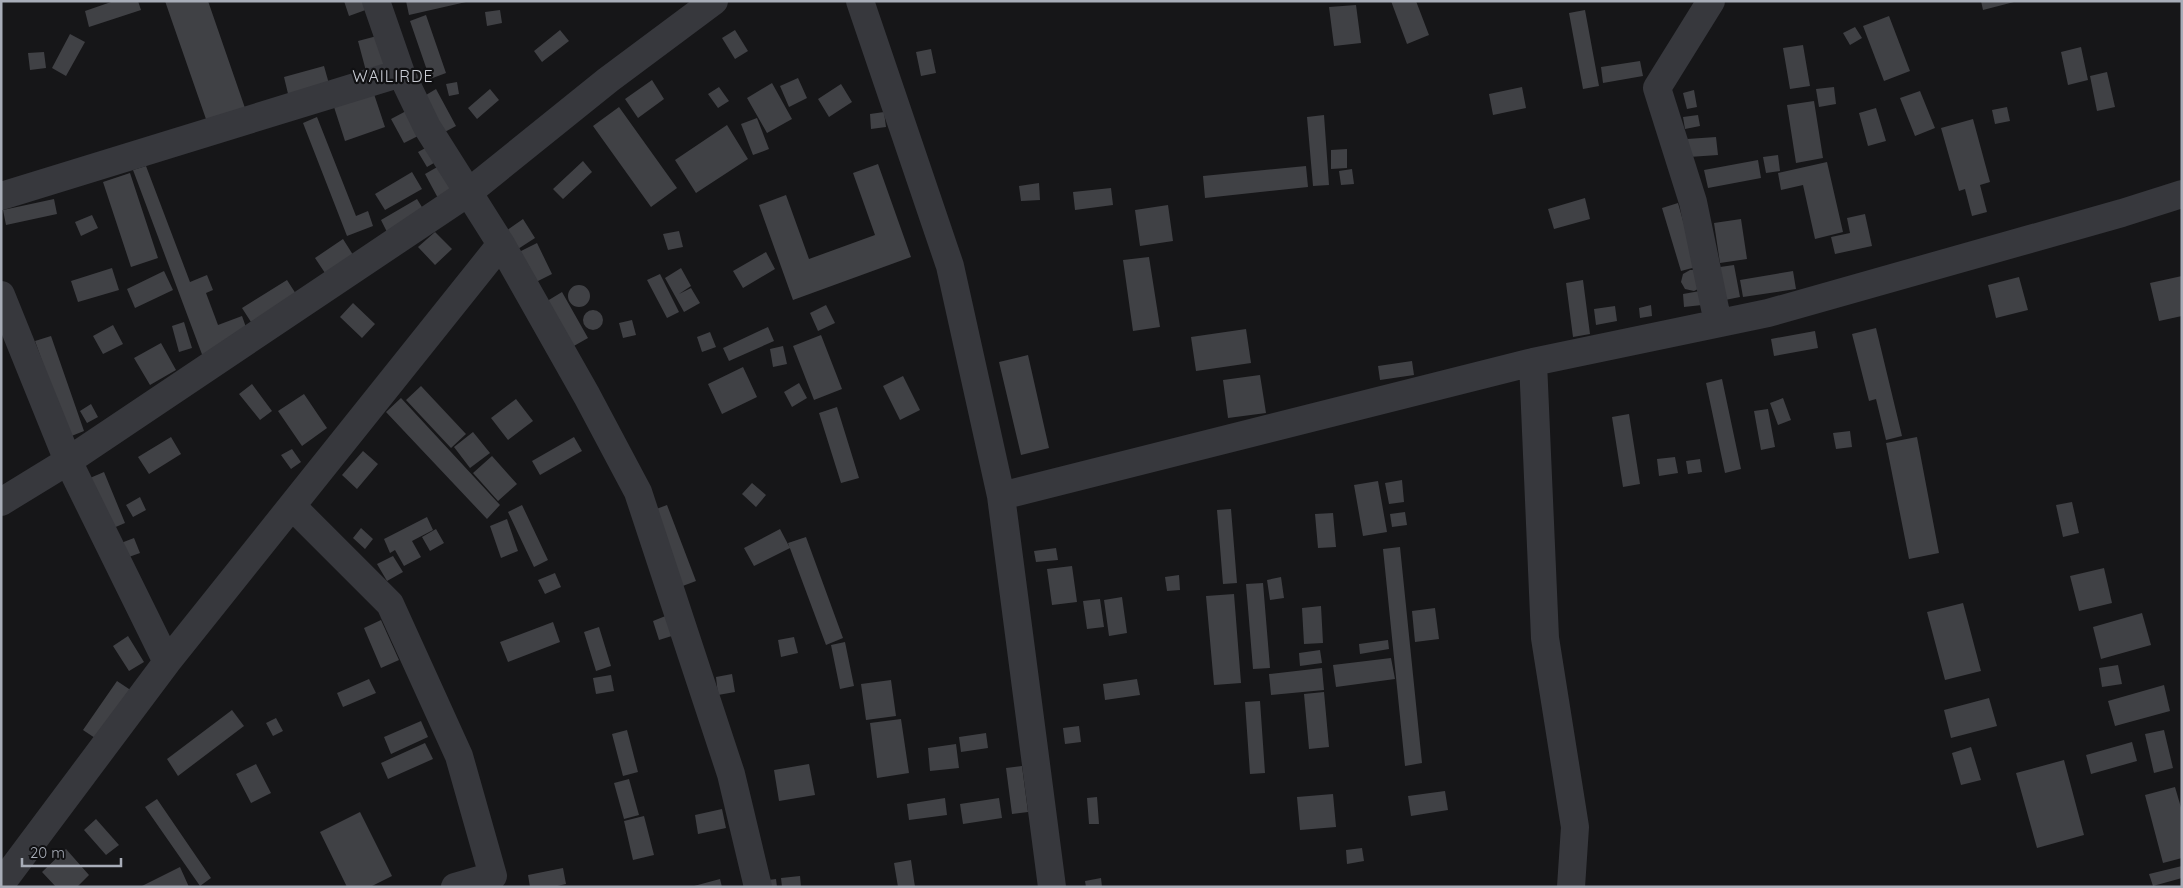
<svg xmlns="http://www.w3.org/2000/svg" width="2183" height="888" viewBox="0 0 2183 888" font-family="Quicksand,sans-serif">
<style>
.building{fill:#404145}
.lines{fill:none;stroke-linecap:round;stroke-linejoin:round}
.minor{stroke:#37383d;stroke-width:28}
.labels{text-anchor:middle;dominant-baseline:central;stroke-width:4.5;stroke-linejoin:round;paint-order:stroke}
.quarter-label{font-size:16px;letter-spacing:1px;fill:#c9ccd4;stroke:#111113}
</style>
<rect width="100%" height="100%" fill="#161618"/>
<!-- building -->
<path class="building" d="M114,1H138L141,10L89,27L85,11Z
M165,1H208L245,108L207,122Z
M344,1H368L371,8L349,16Z
M406,1H466V2L409,15Z
M1391,1H1416L1429,35L1407,44Z
M1981,1H2013L2014,2L1983,10Z
M1356,5L1361,43L1334,46L1329,7Z
M500,10L502,23L487,26L485,12Z
M1585,10L1599,86L1583,89L1569,13Z
M426,15L446,73L430,79L410,21Z
M1889,16L1910,71L1884,81L1863,26Z
M1855,27L1862,38L1850,45L1843,33Z
M560,30L569,41L542,62L534,51Z
M735,30L748,51L735,59L722,38Z
M70,34L85,42L66,76L52,68Z
M377,36L385,67L366,71L358,41Z
M1803,45L1810,86L1790,89L1783,48Z
M2081,47L2088,80L2068,85L2061,52Z
M931,49L936,73L921,76L916,52Z
M44,52L46,68L30,70L28,53Z
M1640,61L1643,76L1603,83L1601,67Z
M324,66L331,91L290,102L284,77Z
M2107,72L2115,107L2097,111L2090,76Z
M798,78L807,98L789,107L780,86Z
M652,80L664,99L638,118L625,99Z
M457,82L459,94L449,96L446,84Z
M772,83L792,119L767,133L747,98Z
M841,84L852,102L829,117L818,99Z
M719,87L729,101L718,108L708,94Z
M1522,87L1526,108L1493,115L1489,94Z
M1834,87L1836,104L1819,107L1816,89Z
M436,89L456,126L441,134L421,98Z
M490,89L499,100L477,119L468,108Z
M1694,90L1697,107L1687,109L1683,93Z
M1920,91L1935,128L1915,136L1900,98Z
M374,94L385,127L345,141L334,107Z
M1814,101L1823,158L1796,163L1787,105Z
M619,107L677,188L651,207L593,126Z
M2007,107L2010,121L1995,124L1992,110Z
M1876,108L1886,141L1868,146L1859,113Z
M408,110L420,135L404,143L391,119Z
M884,112L886,127L871,129L870,114Z
M1324,115L1329,185L1313,186L1307,117Z
M1698,115L1700,126L1685,129L1683,117Z
M317,117L356,216L368,211L373,226L347,236L303,123Z
M757,118L769,149L753,155L741,124Z
M1973,119L1990,182L1980,185L1987,212L1972,216L1965,189L1959,191L1941,128Z
M727,125L748,159L696,193L675,160Z
M1716,137L1718,155L1689,157L1687,139Z
M431,145L439,160L427,167L418,152Z
M1347,149V168L1331,169V150Z
M1778,155L1780,171L1766,173L1763,157Z
M1758,160L1761,178L1708,188L1704,170Z
M583,161L592,172L563,199L553,189Z
M1827,162L1843,232L1815,239L1803,185L1781,190L1778,173Z
M878,164L911,257L793,300L759,205L786,195L809,259L875,235L853,173Z
M146,166L190,282L207,275L213,290L206,293L218,325L242,316L247,330L203,357L133,170Z
M439,166L453,192L439,200L425,174Z
M1306,166L1308,187L1205,198L1203,176Z
M1352,169L1354,184L1341,185L1339,171Z
M412,172L422,189L385,210L375,194Z
M130,173L158,258L131,267L103,182Z
M1039,183L1040,200L1021,201L1019,186Z
M1111,188L1113,205L1075,210L1073,192Z
M1585,198L1590,219L1554,229L1548,209Z
M54,199L57,214L6,225L3,210Z
M417,199L425,212L388,234L381,220Z
M1678,203L1696,267L1681,271L1662,208Z
M1168,205L1173,241L1140,246L1135,210Z
M1865,214L1872,246L1835,254L1831,237L1850,233L1847,218Z
M92,215L98,228L81,236L75,222Z
M523,219L535,238L518,249L506,231Z
M1741,219L1747,259L1720,263L1714,223Z
M679,231L683,247L668,250L663,234Z
M435,232L452,249L435,265L418,247Z
M343,239L355,258L327,276L315,258Z
M537,243L552,274L534,283L519,252Z
M766,252L775,269L743,288L733,271Z
M1149,257L1160,327L1133,331L1123,260Z
M1734,265L1740,297L1725,300L1720,267Z
M112,268L119,290L78,302L71,281Z
M681,268L691,286L679,294L691,288L700,303L684,312L665,278Z
M1690,270H1694L1698,289L1694,291L1685,289L1681,282L1683,274Z
M164,271L173,290L135,308L127,289Z
M1793,271L1796,289L1743,297L1740,280Z
M660,274L679,312L667,318L647,280Z
M2182,276V316L2159,321L2150,283Z
M2019,277L2028,310L1996,318L1988,285Z
M287,280L296,294L251,322L242,308Z
M1583,280L1590,334L1573,337L1566,283Z
M568 296a11 11 0 1 1 22 0a11 11 0 1 1-22 0Z
M1700,291L1702,305L1684,307L1683,294Z
M562,292L588,338L565,351L539,306Z
M353,303L375,324L362,338L340,317Z
M826,305L835,323L818,331L810,313Z
M1651,305L1652,316L1640,318L1639,308Z
M1615,306L1617,321L1596,325L1594,309Z
M583 320a10 10 0 1 1 20 0a10 10 0 1 1-20 0Z
M632,320L636,335L623,338L619,323Z
M184,322L192,348L179,352L172,326Z
M113,325L123,344L103,354L93,336Z
M768,327L774,341L729,361L723,348Z
M1876,328L1902,436L1886,440L1876,399L1869,401L1852,334Z
M1246,329L1251,363L1196,371L1191,337Z
M1815,331L1818,348L1774,356L1771,339Z
M710,332L716,347L702,352L697,337Z
M821,335L842,389L814,400L793,346Z
M51,336L84,431L69,437L35,341Z
M161,343L176,370L150,385L134,358Z
M783,346L787,364L773,367L770,349Z
M1028,355L1049,448L1021,455L999,362Z
M1412,361L1414,375L1380,380L1378,366Z
M743,367L757,397L722,414L708,384Z
M1260,375L1266,413L1228,418L1223,380Z
M903,376L920,410L900,420L883,386Z
M1722,379L1741,469L1725,473L1706,383Z
M799,383L807,398L792,407L784,392Z
M252,384L272,411L260,420L239,394Z
M421,386L466,434L451,448L406,400Z
M304,394L327,428L302,446L278,411Z
M401,398L500,505L487,519L386,412Z
M1783,398L1791,420L1778,425L1770,403Z
M516,399L533,421L508,440L491,418Z
M91,404L98,417L87,423L80,411Z
M837,407L859,478L841,483L819,413Z
M1768,409L1775,447L1761,450L1754,411Z
M1629,414L1640,484L1623,487L1612,417Z
M1850,431L1852,447L1836,449L1833,433Z
M473,432L490,453L470,468L454,447Z
M171,437L181,454L149,474L138,457Z
M574,437L582,451L540,475L532,461Z
M1917,437L1939,553L1909,559L1886,443Z
M292,449L301,462L291,469L281,455Z
M363,451L378,464L357,489L342,475Z
M492,456L517,484L498,501L473,473Z
M1675,457L1678,473L1659,476L1657,459Z
M1700,459L1702,472L1688,474L1686,461Z
M104,472L125,523L111,529L90,478Z
M1402,480L1404,502L1389,504L1385,483Z
M1378,481L1387,532L1363,536L1354,485Z
M752,483L766,495L756,507L742,494Z
M140,497L146,510L133,517L126,505Z
M2072,502L2079,533L2063,537L2056,505Z
M522,505L548,560L534,567L508,512Z
M667,505L696,581L680,587L651,511Z
M1231,509L1237,583L1223,584L1217,510Z
M1405,512L1407,525L1392,527L1390,514Z
M1333,513L1336,547L1318,548L1315,514Z
M427,517L433,530L412,541L421,557L404,566L395,550L390,553L384,539Z
M507,519L518,551L501,558L490,526Z
M361,528L373,539L365,549L353,538Z
M436,529L444,543L430,551L422,537Z
M780,529L790,548L754,566L744,548Z
M806,537L843,638L826,645L788,543Z
M134,538L140,553L126,558L121,543Z
M1400,547L1422,763L1405,766L1383,549Z
M1056,548L1058,560L1036,562L1034,551Z
M393,556L403,572L387,581L377,564Z
M1072,566L1077,602L1052,605L1047,569Z
M2104,568L2112,603L2079,611L2070,576Z
M555,573L561,587L545,594L538,580Z
M1179,575L1180,590L1167,591L1165,577Z
M1281,577L1284,598L1270,600L1267,580Z
M1263,583L1270,668L1253,669L1246,584Z
M1234,594L1241,683L1214,685L1206,596Z
M1122,597L1127,633L1109,636L1104,600Z
M1100,599L1104,627L1087,629L1083,601Z
M1963,603L1981,671L1945,680L1927,612Z
M1321,606L1323,643L1304,644L1302,608Z
M1435,608L1439,639L1415,642L1412,611Z
M2142,613L2151,645L2101,659L2093,627Z
M668,615L675,635L659,640L653,621Z
M381,620L399,660L381,668L364,628Z
M553,622L560,642L508,662L500,642Z
M599,627L611,666L596,671L584,632Z
M128,636L144,662L129,671L113,646Z
M794,637L798,653L781,657L778,640Z
M1388,640L1389,649L1360,654L1359,644Z
M845,642L854,686L840,689L831,645Z
M1320,650L1322,663L1300,666L1299,653Z
M1391,658L1395,679L1336,687L1333,665Z
M2118,665L2122,684L2102,687L2099,668Z
M1322,668L1324,690L1271,695L1269,674Z
M732,674L735,692L718,695L716,677Z
M611,675L614,691L596,694L593,678Z
M369,679L376,693L343,707L337,693Z
M1137,679L1140,695L1105,700L1103,684Z
M891,680L896,716L866,720L861,684Z
M117,681L132,691L98,740L83,730Z
M2164,685L2170,711L2115,726L2108,701Z
M1324,692L1329,747L1309,749L1304,694Z
M1989,698L1997,726L1951,738L1944,710Z
M1260,701L1265,773L1250,774L1245,702Z
M232,710L244,726L178,776L167,759Z
M276,718L283,731L273,736L266,723Z
M901,719L909,773L877,778L870,723Z
M421,721L428,737L391,754L384,737Z
M1079,726L1081,742L1065,744L1063,728Z
M627,730L638,772L623,776L612,734Z
M2164,730L2173,768L2154,773L2145,734Z
M986,733L988,748L961,752L959,737Z
M2132,742L2137,761L2091,774L2086,755Z
M425,743L433,759L388,779L381,763Z
M956,744L959,768L930,771L928,748Z
M1971,747L1981,780L1961,785L1952,753Z
M2064,760L2084,835L2037,848L2016,773Z
M256,764L271,793L251,803L236,774Z
M809,764L815,795L779,801L774,770Z
M1022,766L1028,812L1012,814L1006,768Z
M629,779L639,815L624,819L614,783Z
M2175,787L2182,811V858L2163,863L2145,795Z
M1445,791L1448,810L1411,816L1408,796Z
M1333,794L1336,827L1300,830L1297,797Z
M1097,797L1099,824H1089L1087,798Z
M945,798L947,815L909,820L907,804Z
M999,798L1002,818L963,824L960,804Z
M157,799L211,878L200,886L145,807Z
M722,809L726,828L698,834L695,815Z
M360,812L392,876L370,887H347L320,832Z
M644,816L654,855L633,860L624,821Z
M96,819L119,845L106,855L84,830Z
M1362,848L1364,861L1347,864L1346,850Z
M66,849L89,875L77,887H56L42,872Z
M911,860L915,887H898L894,863Z
M2182,866V878L2153,886L2149,874Z
M180,867L189,887H140Z
M563,868L566,884L553,887H530L528,875Z
M800,876L801,887H782L781,878Z
M1101,878L1102,887H1086L1085,881Z
M720,879L722,887H694V886Z
M776,879L777,887H762L761,881Z"/>
<g class="lines">
<!-- minor -->
<path class="minor" d="M376,1L401,73L427,127L501,244L587,396L638,492L731,774L758,887
M860,1L950,266L1001,496L1052,887
M1711,1L1657,88L1693,202L1718,323
M1,196L401,73
M1,295L68,461L167,662
M1533,362L1545,638L1575,827L1571,887
M1001,496L1533,362L1768,313L2122,213L2182,194
M1,502L68,461L469,192L608,80L714,1
M292,506L390,604L459,756L493,876L455,887
M1,884L167,662L501,244"/>
</g>
<g class="labels">
<!-- quarter labels -->
<g class="quarter-label">
<text x="393" y="76">WAILIRDE</text>
</g>
</g>
<!-- border -->
<rect width="2183" height="888" fill="none" stroke="#a8adb8" stroke-width="5"/>
<!-- scale -->
<path d="M22 858v8h99v-8" fill="none" stroke="#a8adb8" stroke-width="2.5"/>
<text x="30" y="858" font-size="15" fill="#a8adb8" stroke="#111113" stroke-width="4" paint-order="stroke">20 m</text>
</svg>
